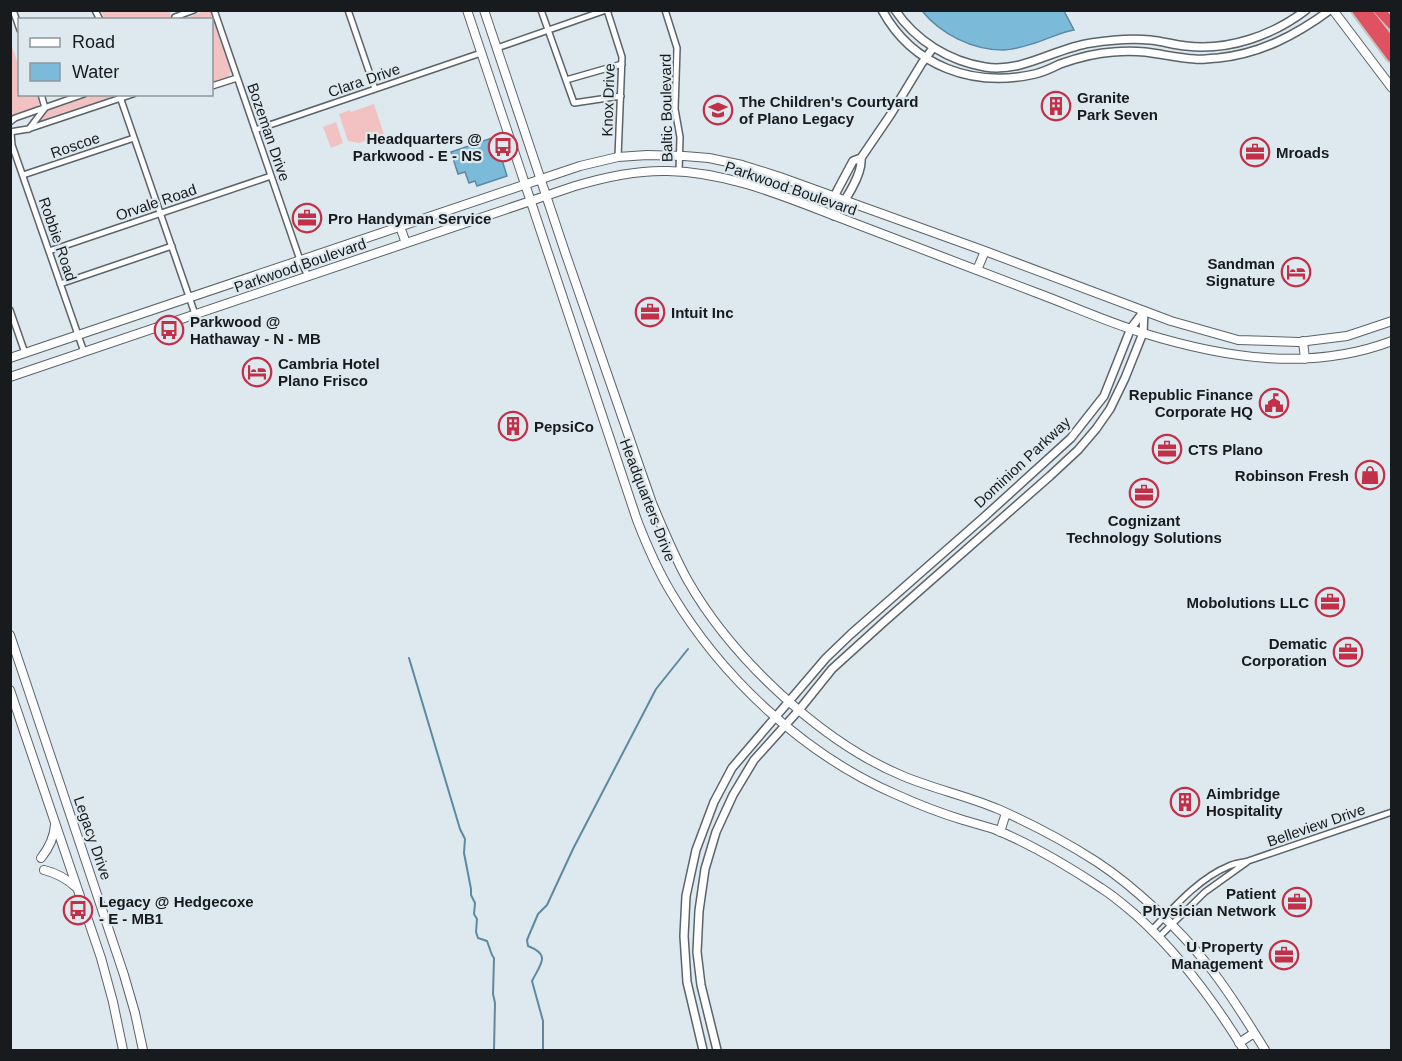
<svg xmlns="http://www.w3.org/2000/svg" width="1402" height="1061" viewBox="0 0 1402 1061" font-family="Arial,sans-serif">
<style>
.green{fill:#f2c2c3}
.water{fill:#7bbad8;stroke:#5d8aa0;stroke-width:1.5}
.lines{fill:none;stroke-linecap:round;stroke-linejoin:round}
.stream{stroke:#5d8aa0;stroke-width:2}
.minor-casing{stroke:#5a6469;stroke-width:8}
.tertiary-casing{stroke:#5a6469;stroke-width:10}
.secondary-casing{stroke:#5a6469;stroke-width:10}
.motorway-casing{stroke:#c3c4c4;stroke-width:14}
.minor{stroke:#fff;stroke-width:5}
.tertiary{stroke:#fff;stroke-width:7}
.secondary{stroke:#fff;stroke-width:8}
.motorway{stroke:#df5261;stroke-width:10}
.labels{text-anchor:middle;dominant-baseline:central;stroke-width:4.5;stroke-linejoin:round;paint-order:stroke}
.street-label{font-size:15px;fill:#171b1d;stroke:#dde9ef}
.poi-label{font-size:15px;font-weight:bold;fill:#171b1d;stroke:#dde9ef;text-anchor:start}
</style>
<rect width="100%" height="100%" fill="#dde9ef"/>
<!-- green -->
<path class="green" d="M101,11H169L172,19H105Z
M204,11H209L212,13L232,70L228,77L212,82V20H182Z
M10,40L19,67L20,94L38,95L40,102L37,108L11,117Z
M93,95H111V96L108,101L38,123L46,111Z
M374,104L384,134L359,143L348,141L339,114L350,110L351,112Z
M336,122L343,143L331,148L323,127Z"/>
<!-- water -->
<path class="water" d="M922,11H1064L1074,30C1061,32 1048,39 1035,43C1025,46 1014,50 1003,50C972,50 941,34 922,11Z
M495,137L507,176L477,186L475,181L469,183L465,172L458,174L451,152Z"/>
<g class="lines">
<!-- stream -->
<path class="stream" d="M409,658L460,829L465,839L464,853L471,889V895L475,903L474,914L477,919L476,932L478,938L487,941L492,955L494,958L493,994L495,1003L494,1050
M543,1050V1021L532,981C541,963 551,955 528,946L527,940L538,914L547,905L573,849L656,689L688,649"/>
<!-- minor casing -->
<g class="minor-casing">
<path id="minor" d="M13,10L20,30
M95,10L100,20
M214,10L300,260L308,276
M348,10L375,89
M541,10L574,103L621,96
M607,10L622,57L618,157
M665,10L677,48L675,109L680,137L679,172
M175,17L194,10
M497,48L606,10
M566,80L622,64
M212,86L237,78
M119,94L195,314
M10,122L15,118L84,94
M29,129L45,108L41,94
M255,130L481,53
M10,132L28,129L133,94
M11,133L12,145L84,352
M23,175L134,138
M49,251L271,176
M60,284L172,246
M10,310L25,353
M1152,930C1174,907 1199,878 1229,866C1235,863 1242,863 1248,861L1392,812
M1159,937L1205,892L1247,862"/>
</g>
<!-- tertiary casing -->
<g class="tertiary-casing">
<path id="tertiary" d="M882,10C913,67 974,88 1035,74C1043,72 1052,68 1060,64C1077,58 1094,53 1113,52C1124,51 1135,51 1145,52C1162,54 1178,58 1195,59C1202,60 1210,58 1218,58C1260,54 1296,35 1330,10
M895,10C916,41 949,61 985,67C1023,73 1055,48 1091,43C1110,40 1130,38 1150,40C1162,41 1174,45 1186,46C1228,51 1272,36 1306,10
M834,216V197L838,189L853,161L861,158L891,114L922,63L933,48
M834,216C844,202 863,175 861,158
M703,1050L687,982L684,936L686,896L696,850L714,802L732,768L826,658L851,634L983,518L1071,438L1104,396L1131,328L1144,311
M717,1050L701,985L697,952L699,911L705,869L716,832L733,795L754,760L799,710L832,669L885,621L1050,476L1078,450L1096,429L1110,409L1125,378L1143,333L1144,312"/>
</g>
<!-- secondary casing -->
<g class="secondary-casing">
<path id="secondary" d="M467,10L637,520C647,546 658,571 672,594C723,679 805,755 895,794C917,804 940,813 963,820C973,823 984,826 994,829C1031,844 1068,866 1101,888C1114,896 1125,906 1137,916C1180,955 1214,1001 1244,1050
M484,10L566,255L652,503C663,529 674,556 688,581C732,658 821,742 903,776C934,789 967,796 998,809C1032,824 1066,842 1097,862C1135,887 1179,929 1207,964C1229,991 1247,1021 1265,1050
M1333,10L1392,88
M400,227L406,243
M977,270L985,251
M1303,341L1305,359
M10,358L580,166L618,157L647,155L684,156L709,158L742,165L780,177L985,251L1171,321L1238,340L1299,342L1347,336L1392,321
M10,377L575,186C605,177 636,170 668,171C732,172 792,200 851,222C913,246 975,269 1037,293C1072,306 1107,322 1143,333C1224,358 1310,372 1392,341
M10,635L124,975L135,1013L143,1050
M10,690L101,958L113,1002L123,1050
M1000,832L1006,813
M41,858C49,848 54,838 55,825
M44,870C57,873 67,879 77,888
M1239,1043L1254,1033"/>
</g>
<!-- motorway casing -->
<g class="motorway-casing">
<path id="motorway" d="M1357,10L1392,57
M1379,10L1392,24
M1368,13L1392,44"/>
</g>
<!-- minor -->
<use href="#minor" class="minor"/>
<!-- tertiary -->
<use href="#tertiary" class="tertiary"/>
<!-- secondary -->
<use href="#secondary" class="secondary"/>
<!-- motorway -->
<use href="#motorway" class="motorway"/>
</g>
<!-- icons -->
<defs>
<g id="building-ring" transform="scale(1.5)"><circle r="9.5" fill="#dde9ef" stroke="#c13047" stroke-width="1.5"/><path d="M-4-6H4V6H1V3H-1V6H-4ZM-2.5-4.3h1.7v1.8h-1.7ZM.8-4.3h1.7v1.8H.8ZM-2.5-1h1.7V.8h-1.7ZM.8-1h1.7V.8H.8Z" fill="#c13047"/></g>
<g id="school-ring" transform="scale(1.5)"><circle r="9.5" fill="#dde9ef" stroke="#c13047" stroke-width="1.5"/><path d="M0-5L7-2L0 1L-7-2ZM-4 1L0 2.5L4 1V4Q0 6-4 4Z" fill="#c13047"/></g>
<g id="bus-ring" transform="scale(1.5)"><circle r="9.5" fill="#dde9ef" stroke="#c13047" stroke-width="1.5"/><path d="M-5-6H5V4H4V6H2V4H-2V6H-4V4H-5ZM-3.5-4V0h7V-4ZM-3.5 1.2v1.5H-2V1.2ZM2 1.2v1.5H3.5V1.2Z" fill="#c13047"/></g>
<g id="office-ring" transform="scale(1.5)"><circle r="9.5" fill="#dde9ef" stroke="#c13047" stroke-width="1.5"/><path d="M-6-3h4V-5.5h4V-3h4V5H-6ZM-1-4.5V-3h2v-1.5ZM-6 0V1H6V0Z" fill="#c13047"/></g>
<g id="hotel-ring" transform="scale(1.5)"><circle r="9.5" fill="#dde9ef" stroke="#c13047" stroke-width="1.5"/><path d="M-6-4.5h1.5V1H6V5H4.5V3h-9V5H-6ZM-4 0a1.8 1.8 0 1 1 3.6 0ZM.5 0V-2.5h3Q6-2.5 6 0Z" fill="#c13047"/></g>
<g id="civic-ring" transform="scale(1.5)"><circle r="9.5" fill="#dde9ef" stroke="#c13047" stroke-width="1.5"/><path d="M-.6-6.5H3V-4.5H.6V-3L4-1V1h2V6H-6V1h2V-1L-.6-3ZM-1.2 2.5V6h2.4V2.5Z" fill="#c13047"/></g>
<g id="shop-ring" transform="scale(1.5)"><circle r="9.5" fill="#dde9ef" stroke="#c13047" stroke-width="1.5"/><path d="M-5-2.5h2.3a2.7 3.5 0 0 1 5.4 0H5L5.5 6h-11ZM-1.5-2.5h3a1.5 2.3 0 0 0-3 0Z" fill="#c13047"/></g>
</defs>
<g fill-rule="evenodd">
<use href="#building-ring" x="1056" y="106"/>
<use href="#school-ring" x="718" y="110"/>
<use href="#bus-ring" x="503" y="147"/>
<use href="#office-ring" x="1255" y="152"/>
<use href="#office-ring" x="307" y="218"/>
<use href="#hotel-ring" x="1296" y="272"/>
<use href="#office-ring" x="650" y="312"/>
<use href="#bus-ring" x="169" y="330"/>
<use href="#hotel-ring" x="257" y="372"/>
<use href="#civic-ring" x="1274" y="403"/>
<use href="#building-ring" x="513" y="426"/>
<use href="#office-ring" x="1167" y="449"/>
<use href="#shop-ring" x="1370" y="475"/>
<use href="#office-ring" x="1144" y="493"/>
<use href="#office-ring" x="1330" y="602"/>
<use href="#office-ring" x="1348" y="652"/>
<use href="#building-ring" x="1185" y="802"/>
<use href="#office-ring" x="1297" y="902"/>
<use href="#bus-ring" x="78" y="910"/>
<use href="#office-ring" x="1284" y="955"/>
</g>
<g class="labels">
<!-- street labels -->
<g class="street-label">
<text transform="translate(364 80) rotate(-19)">Clara Drive</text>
<text transform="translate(608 100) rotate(-88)">Knox Drive</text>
<text transform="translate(666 108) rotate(-91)">Baltic Boulevard</text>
<text transform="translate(269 132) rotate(71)">Bozeman Drive</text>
<text transform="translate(75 145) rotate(-19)">Roscoe</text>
<text transform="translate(791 188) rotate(19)">Parkwood Boulevard</text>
<text transform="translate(156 202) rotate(-19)">Orvale Road</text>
<text transform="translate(58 239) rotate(71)">Robbie Road</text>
<text transform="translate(300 265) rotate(-19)">Parkwood Boulevard</text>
<text transform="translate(1022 462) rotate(-43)">Dominion Parkway</text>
<text transform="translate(648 500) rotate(69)">Headquarters Drive</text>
<text transform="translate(1316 825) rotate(-19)">Belleview Drive</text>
<text transform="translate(93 838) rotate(71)">Legacy Drive</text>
</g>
<!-- poi labels -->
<g class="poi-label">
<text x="1077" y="97">Granite<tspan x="1077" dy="17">Park Seven</tspan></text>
<text x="739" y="101">The Children's Courtyard<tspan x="739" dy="17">of Plano Legacy</tspan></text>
<text x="482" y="138" text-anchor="end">Headquarters @<tspan x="482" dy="17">Parkwood - E - NS</tspan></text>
<text x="1276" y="152">Mroads</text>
<text x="328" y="218">Pro Handyman Service</text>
<text x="1275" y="263" text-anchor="end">Sandman<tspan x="1275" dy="17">Signature</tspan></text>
<text x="671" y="312">Intuit Inc</text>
<text x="190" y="321">Parkwood @<tspan x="190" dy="17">Hathaway - N - MB</tspan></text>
<text x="278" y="363">Cambria Hotel<tspan x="278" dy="17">Plano Frisco</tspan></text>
<text x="1253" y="394" text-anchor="end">Republic Finance<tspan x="1253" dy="17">Corporate HQ</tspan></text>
<text x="534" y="426">PepsiCo</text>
<text x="1188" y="449">CTS Plano</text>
<text x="1349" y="475" text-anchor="end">Robinson Fresh</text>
<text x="1144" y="520" text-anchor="middle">Cognizant<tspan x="1144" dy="17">Technology Solutions</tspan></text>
<text x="1309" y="602" text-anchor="end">Mobolutions LLC</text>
<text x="1327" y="643" text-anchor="end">Dematic<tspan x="1327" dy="17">Corporation</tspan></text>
<text x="1206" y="793">Aimbridge<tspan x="1206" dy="17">Hospitality</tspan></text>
<text x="1276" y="893" text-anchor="end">Patient<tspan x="1276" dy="17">Physician Network</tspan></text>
<text x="99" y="901">Legacy @ Hedgecoxe<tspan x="99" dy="17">- E - MB1</tspan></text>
<text x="1263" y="946" text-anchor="end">U Property<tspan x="1263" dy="17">Management</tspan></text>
</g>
</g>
<!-- border -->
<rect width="1402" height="1061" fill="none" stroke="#171b1d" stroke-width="24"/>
<!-- legend -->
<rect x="18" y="18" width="195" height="78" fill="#dde9ef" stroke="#8e979b" stroke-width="1.5"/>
<rect x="30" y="38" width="30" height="9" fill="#ffffff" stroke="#8e979b" stroke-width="1.5"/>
<text x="72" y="48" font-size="18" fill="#171b1d">Road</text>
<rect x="30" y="63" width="30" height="18" fill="#7bbad8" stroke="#8e979b" stroke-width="1.5"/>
<text x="72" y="78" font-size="18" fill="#171b1d">Water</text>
</svg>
